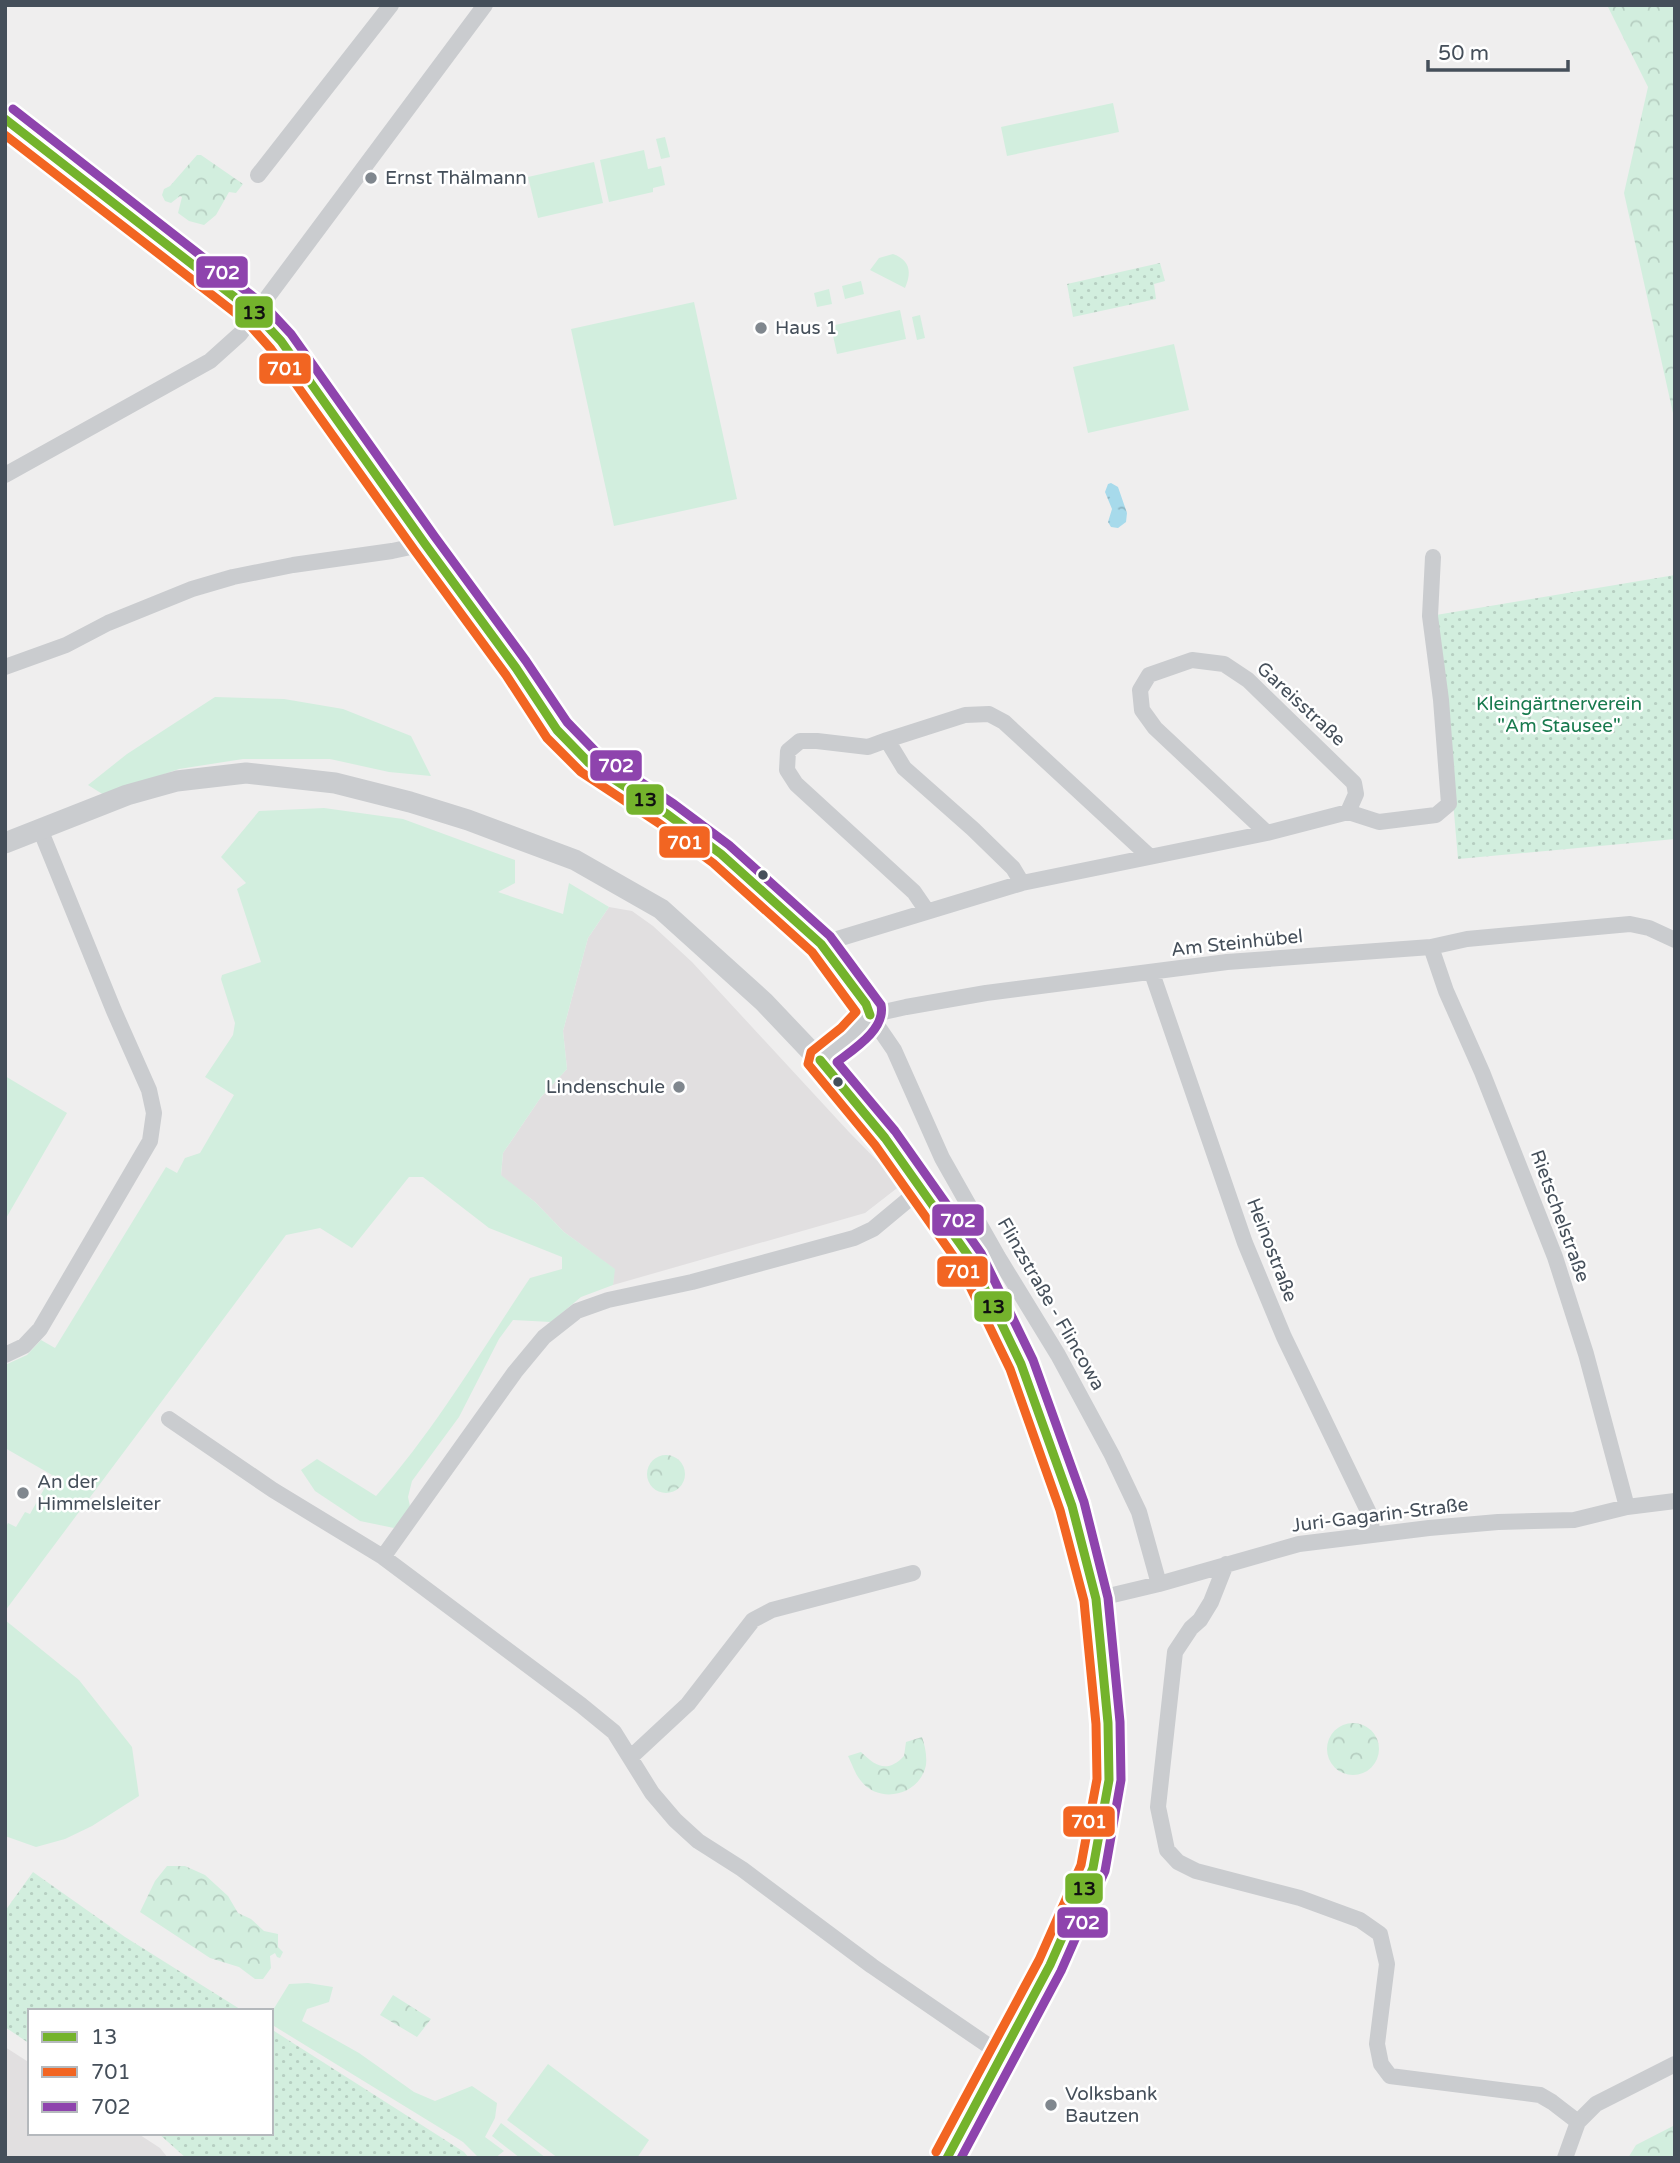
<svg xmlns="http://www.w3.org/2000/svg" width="1680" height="2163" viewBox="0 0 1680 2163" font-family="'Varela Round',sans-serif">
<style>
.education{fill:#e1dfe0}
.grass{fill:#d2eede}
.forest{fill:url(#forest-crowns)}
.garden{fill:url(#garden-dots)}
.water{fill:url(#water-ripples)}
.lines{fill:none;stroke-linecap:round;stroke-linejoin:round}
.minor{stroke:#cacccf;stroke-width:16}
.tertiary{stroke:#cacccf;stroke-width:21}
.bus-1-casing{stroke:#fff;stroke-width:14}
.bus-2-casing{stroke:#fff;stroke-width:14}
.bus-3-casing{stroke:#fff;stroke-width:14}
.bus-1{stroke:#74b32c;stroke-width:9}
.bus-2{stroke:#f26522;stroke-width:9}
.bus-3{stroke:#8e44ad;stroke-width:9}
.poi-dot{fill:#80878e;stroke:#fff;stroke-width:2.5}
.bus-dot{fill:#454f5a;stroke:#fff;stroke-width:2.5}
.labels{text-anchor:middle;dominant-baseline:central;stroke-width:5;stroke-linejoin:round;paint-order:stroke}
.poi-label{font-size:19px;fill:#454f5a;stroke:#fff;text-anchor:start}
.street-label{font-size:19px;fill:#454f5a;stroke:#fff}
.park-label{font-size:19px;fill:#187a4e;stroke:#fff}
.line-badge{stroke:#fff;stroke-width:2.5}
.badge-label{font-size:19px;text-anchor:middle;font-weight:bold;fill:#fff}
.pale-badge-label{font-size:19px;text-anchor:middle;font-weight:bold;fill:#111}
</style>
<defs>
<pattern id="forest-crowns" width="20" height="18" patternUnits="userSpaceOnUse" patternTransform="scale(1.75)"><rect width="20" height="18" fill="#d2eede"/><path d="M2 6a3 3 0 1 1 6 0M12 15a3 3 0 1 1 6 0" fill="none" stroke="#b6cec1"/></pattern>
<pattern id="garden-dots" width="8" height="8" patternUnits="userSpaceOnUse" patternTransform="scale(1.75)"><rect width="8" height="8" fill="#d2eede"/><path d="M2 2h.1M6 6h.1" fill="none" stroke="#b6cec1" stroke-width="1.8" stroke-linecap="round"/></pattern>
<pattern id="water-ripples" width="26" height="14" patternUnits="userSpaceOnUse" patternTransform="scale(1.75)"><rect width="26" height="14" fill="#a7daeb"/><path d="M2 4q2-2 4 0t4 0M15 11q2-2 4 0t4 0" fill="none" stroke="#8ab3c1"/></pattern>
</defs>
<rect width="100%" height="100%" fill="#efeeee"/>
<!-- education -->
<path class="education" d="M609,907L632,911L653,926L692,962L849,1132L901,1185L865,1213L613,1285L614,1269L564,1232L535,1202L501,1176L503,1153L541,1097L567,1069L563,1031L588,938Z
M5,2047L30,2063V2133H137L160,2148L168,2158H5Z"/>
<!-- grass -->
<path class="grass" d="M1113,103L1119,132L1007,156L1001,127Z
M665,137L670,157L661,159L656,139Z
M644,150L648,169L661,166L665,185L653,188V192L609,202L600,160Z
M594,162L603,203L538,218L528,177Z
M893,254C910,260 912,272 905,288L870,270L879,258Z
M861,281L864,294L845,299L842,286Z
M829,289L832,304L817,307L814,293Z
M694,302L737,499L614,526L571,329Z
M900,310L906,339L837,354L831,326Z
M920,315L925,338L917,340L912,317Z
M1174,344L1189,410L1088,433L1073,367Z
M215,697L284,699L343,709L411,736L431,776L389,772L330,759H243L179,769L104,795L88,785L127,754Z
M324,808L403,819L515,860V883L498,892L563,914L569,883L609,907L588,938L563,1031L567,1069L541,1097L503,1153L501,1175L535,1202L564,1232L615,1269L613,1285L581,1297L551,1322L513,1320L499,1339L459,1417L412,1481L408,1497L411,1511L394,1528L360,1521L315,1491L301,1470L317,1459L376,1496C435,1430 481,1351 530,1278L562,1269V1257L489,1228L423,1177H409L352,1248L320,1228L286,1235L5,1611V1529L8,1523L16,1527L25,1512L30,1514L52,1475L5,1448V1365L27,1355L41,1340L55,1348L166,1167L177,1173L185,1158L200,1153L234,1095L205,1077L233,1035L235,1023L221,979L222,975L261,962L237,889L246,883L221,857L259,811Z
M5,1076L67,1113L5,1220Z
M5,1620L79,1680L132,1747L139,1796L92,1826L65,1839L36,1847L5,1836Z
M308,1983L333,1987L329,2002L307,2009L302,2021L359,2053L414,2092L435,2101L472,2086L497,2103L495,2118L485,2137L504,2151L495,2158H479L463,2142L274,2026L273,2010L289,1984Z
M548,2064L649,2140L637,2158H558L507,2120Z
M501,2123L546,2158H520L492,2136Z"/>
<!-- forest -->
<path class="forest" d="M1607,5H1675V422L1624,193L1648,87Z
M197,155H201L243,184L236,193L229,192L216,215L204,225L189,221L178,213L182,197L180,196L171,203L165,201L162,195L164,189L170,186Z
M647 1474a19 19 0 1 1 38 0a19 19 0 1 1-38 0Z
M1327 1749a26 26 0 1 1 52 0a26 26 0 1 1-52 0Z
M922,1737C925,1746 927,1755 926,1765C920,1795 880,1805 861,1781C855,1774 852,1764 848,1756L861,1752C876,1767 888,1773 904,1756L906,1742Z
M167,1866H185L205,1875L228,1896L238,1913L251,1919L264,1931L278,1934V1947L283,1952L280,1958L277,1957L275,1953L270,1956L271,1968L263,1979H255L239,1967L210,1958L140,1912L155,1881Z
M393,1995L431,2019L417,2037L380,2015Z
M1675,2125V2158H1628L1636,2145Z"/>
<!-- garden -->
<path class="garden" d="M1160,263L1165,281L1154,284L1156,299L1073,317L1067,284Z
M1675,575V839L1458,859L1453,801L1430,616Z
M33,1872L125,1937L243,2011H30V2044L5,2027V1911Z
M271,2029L464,2152L469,2158H186L158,2133H271Z"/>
<!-- water -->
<path class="water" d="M1111,483L1118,487L1127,513L1126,522L1118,528L1111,527L1108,522L1112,509L1105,492L1108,484Z"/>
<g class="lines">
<!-- minor -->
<path class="minor" d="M5,119L255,313L281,341L425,544L516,668L557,730L589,763L667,814L721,854L821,944L866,1004L870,1015L894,1050L942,1158L998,1257L1058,1355L1112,1455L1139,1512L1159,1584
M258,175L391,5
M5,475L210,361L240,334L485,5
M5,667L66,645L108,623L192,589L233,577L293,565L392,551L425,544
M887,740L965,715L989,714L1004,722L1149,856
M1267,833L1155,728L1142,710L1140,690L1149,675L1192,660L1224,664L1248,680L1354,783L1356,794L1348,812
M927,911L914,892L796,784L787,770L788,751L800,741H817L868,747L887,740L904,768L973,829L1013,868L1022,883
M821,944L1022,883L1267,833L1348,812L1379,822L1436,815L1449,804L1441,700L1430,616L1433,557
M1431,947L1446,991L1482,1072L1555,1257L1586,1354L1627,1507
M1152,973L1245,1243L1284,1337L1369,1513L1373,1534
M820,1060L861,1026L870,1015L906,1007L986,993L1227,962L1431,947L1467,939L1630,924L1649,928L1675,940
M5,1355L24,1346L40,1329L150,1141L154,1113L149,1090L114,1011L40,829
M169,1419L273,1490L383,1557L581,1705L614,1732L652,1793L675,1820L698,1841L742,1869L872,1966L1002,2055
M383,1557L515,1372L544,1337L577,1311L608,1300L692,1282L854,1238L873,1229L921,1189
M1226,1564L1211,1602L1200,1620L1191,1628L1175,1652L1158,1807L1167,1850L1178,1862L1196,1871L1300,1898L1360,1920L1380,1934L1387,1964L1377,2044L1381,2064L1390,2076L1540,2095L1552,2102L1578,2122
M1096,1599L1159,1584L1299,1544L1429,1528L1498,1522L1574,1520L1627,1507L1675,1501
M631,1757L688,1704L753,1620L772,1610L913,1573
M1565,2158L1578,2122L1596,2104L1675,2064"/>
<!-- tertiary -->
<path class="tertiary" d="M5,843L127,795L177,781L246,773L335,783L410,802L468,820L575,860L661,909L764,1002L839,1081L885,1138L921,1189L970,1258L1001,1322L1021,1364L1072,1506L1096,1599L1108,1723L1109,1780L1108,1796L1093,1868L1083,1894L1050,1965L947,2158"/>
<!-- bus-1 casing -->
<g class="bus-1-casing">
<path id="bus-1" d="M5,119L255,313L281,341L425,544L516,668L557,730L589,763L667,814L721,854L821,944L866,1004L870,1015
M820,1060L885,1138L970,1258L1021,1364L1072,1506L1096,1599L1108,1723L1109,1780L1093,1868L1050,1965L947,2158"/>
</g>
<!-- bus-2 casing -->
<g class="bus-2-casing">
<path id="bus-2" d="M5,135L247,322L271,349L415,551L506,675L547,738L581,772L660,824L713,863L812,952L856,1012L841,1028L811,1052L808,1064L875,1145L959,1264L1010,1369L1060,1510L1084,1601L1096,1724L1097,1779L1081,1865L1039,1960L936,2152"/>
</g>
<!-- bus-3 casing -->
<g class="bus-3-casing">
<path id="bus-3" d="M13,109L264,305L291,334L435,537L526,661L567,722L597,753L674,804L729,845L830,936L881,1005C886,1029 854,1049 837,1062L895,1131L981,1253L1033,1360L1084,1502L1108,1598L1120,1722L1121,1780L1105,1871L1061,1971L961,2158"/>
</g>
<!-- bus-1 -->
<use href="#bus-1" class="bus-1"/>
<!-- bus-2 -->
<use href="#bus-2" class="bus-2"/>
<!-- bus-3 -->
<use href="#bus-3" class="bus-3"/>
</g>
<!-- markers -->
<g class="poi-dot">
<circle cx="371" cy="178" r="7"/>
<circle cx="761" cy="328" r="7"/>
<circle cx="679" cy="1087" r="7"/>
<circle cx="23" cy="1493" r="7"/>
<circle cx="1051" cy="2105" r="7"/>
</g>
<g class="bus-dot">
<circle cx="763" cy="875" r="6"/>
<circle cx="838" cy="1082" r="6"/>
</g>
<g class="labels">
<!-- poi labels -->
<g class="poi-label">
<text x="385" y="178">Ernst Thälmann</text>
<text x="775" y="328">Haus 1</text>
<text x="665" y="1087" text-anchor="end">Lindenschule</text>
<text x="37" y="1482">An der<tspan x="37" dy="22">Himmelsleiter</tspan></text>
<text x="1065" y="2094">Volksbank<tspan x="1065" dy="22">Bautzen</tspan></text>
</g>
<!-- street labels -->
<g class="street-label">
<text transform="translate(1301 704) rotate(43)">Gareisstraße</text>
<text transform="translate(1237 943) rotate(-6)">Am Steinhübel</text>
<text transform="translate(1560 1216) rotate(70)">Rietschelstraße</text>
<text transform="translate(1272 1250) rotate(69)">Heinostraße</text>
<text transform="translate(1051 1304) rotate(60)">Flinzstraße - Flincowa</text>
<text transform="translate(1380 1515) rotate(-7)">Juri-Gagarin-Straße</text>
</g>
<!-- park labels -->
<g class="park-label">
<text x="1559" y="704">Kleingärtnerverein<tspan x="1559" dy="22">"Am Stausee"</tspan></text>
</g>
</g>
<g class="line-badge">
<rect x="195" y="255" width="54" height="34" rx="7" fill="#8e44ad"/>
<rect x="234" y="295" width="40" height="34" rx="7" fill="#74b32c"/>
<rect x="258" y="352" width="54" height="33" rx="7" fill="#f26522"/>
<rect x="589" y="749" width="54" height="33" rx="7" fill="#8e44ad"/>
<rect x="625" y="783" width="40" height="33" rx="7" fill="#74b32c"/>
<rect x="658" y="825" width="53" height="34" rx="7" fill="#f26522"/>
<rect x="931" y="1203" width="54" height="34" rx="7" fill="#8e44ad"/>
<rect x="936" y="1255" width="53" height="33" rx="7" fill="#f26522"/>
<rect x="973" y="1290" width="40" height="33" rx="7" fill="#74b32c"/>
<rect x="1062" y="1805" width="54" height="33" rx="7" fill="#f26522"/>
<rect x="1064" y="1872" width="40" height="33" rx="7" fill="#74b32c"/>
<rect x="1056" y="1906" width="53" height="33" rx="7" fill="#8e44ad"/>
</g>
<g class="badge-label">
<text x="222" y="279">702</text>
<text x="285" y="375">701</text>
<text x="616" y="772">702</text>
<text x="685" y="849">701</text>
<text x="958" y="1227">702</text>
<text x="963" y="1278">701</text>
<text x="1089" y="1828">701</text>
<text x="1082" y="1929">702</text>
</g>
<g class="pale-badge-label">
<text x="254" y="319">13</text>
<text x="645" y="806">13</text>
<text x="993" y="1313">13</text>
<text x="1084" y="1895">13</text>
</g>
<!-- border -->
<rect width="1680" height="2163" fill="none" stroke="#454f5a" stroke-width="14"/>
<!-- legend -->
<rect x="28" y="2009" width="245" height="126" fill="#ffffff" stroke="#b5b9bd" stroke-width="2"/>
<rect x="42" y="2032" width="35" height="10" fill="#74b32c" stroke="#b5b9bd" stroke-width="2"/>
<text x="91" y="2044" font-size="21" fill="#454f5a">13</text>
<rect x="42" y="2067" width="35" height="10" fill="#f26522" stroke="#b5b9bd" stroke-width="2"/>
<text x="91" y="2079" font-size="21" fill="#454f5a">701</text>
<rect x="42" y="2102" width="35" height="10" fill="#8e44ad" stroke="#b5b9bd" stroke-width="2"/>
<text x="91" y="2114" font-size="21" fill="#454f5a">702</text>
<!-- scale -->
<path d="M1428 60v10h140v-10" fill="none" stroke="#454f5a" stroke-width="3.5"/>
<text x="1438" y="60" font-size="21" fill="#454f5a" stroke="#ffffff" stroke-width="5" paint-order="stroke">50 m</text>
</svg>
